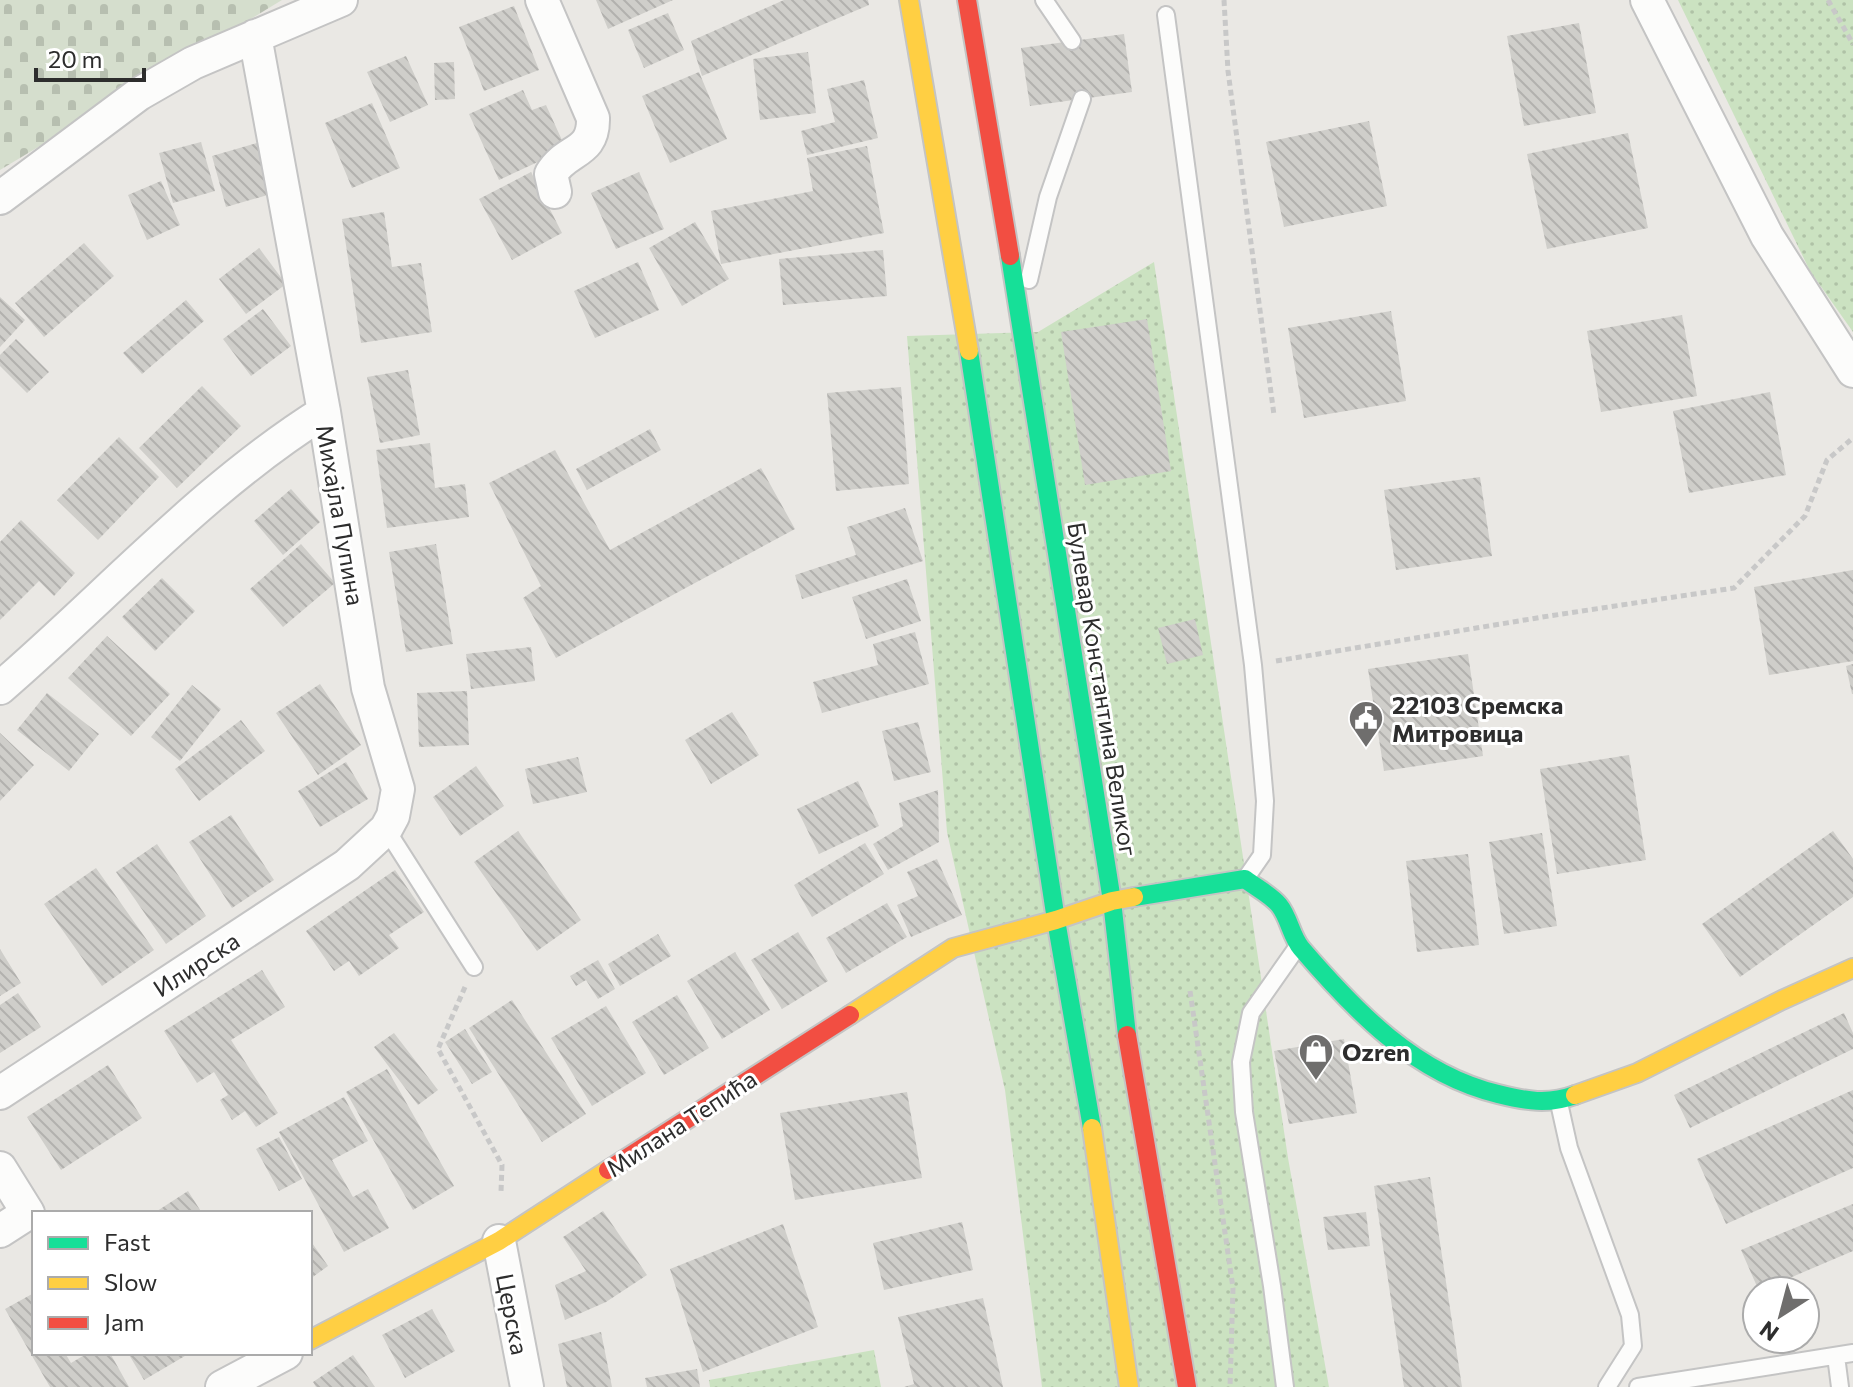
<svg xmlns="http://www.w3.org/2000/svg" width="1853" height="1387" viewBox="0 0 1853 1387" font-family="Commissioner,sans-serif">
<style>
.grass{fill:url(#grass-dots)}
.cemetery{fill:url(#cemetery-stones)}
.building{fill:url(#building-back-hatch)}
.lines{fill:none;stroke-linecap:round;stroke-linejoin:round}
.lane-casing{stroke:#c4c4c4;stroke-width:20}
.street-casing{stroke:#c4c4c4;stroke-width:36}
.fast-casing{stroke:#c4c4c4;stroke-width:22}
.slow-casing{stroke:#c4c4c4;stroke-width:22}
.jam-casing{stroke:#c4c4c4;stroke-width:22}
.path{stroke:#c8c8c8;stroke-width:5;stroke-dasharray:6 4;stroke-linecap:butt}
.lane{stroke:#fcfcfb;stroke-width:16}
.street{stroke:#fcfcfb;stroke-width:32}
.fast{stroke:#16e098;stroke-width:18}
.slow{stroke:#ffcf43;stroke-width:18}
.jam{stroke:#f24e42;stroke-width:18}
.labels{text-anchor:middle;dominant-baseline:central;stroke-width:6;stroke-linejoin:round;paint-order:stroke}
.street-label{font-size:24px;fill:#2d2d2d;stroke:#fff}
.poi-label{font-size:24px;font-weight:bold;fill:#2d2d2d;stroke:#fff;text-anchor:start}
</style>
<defs>
<pattern id="grass-dots" width="8" height="8" patternUnits="userSpaceOnUse" patternTransform="scale(2)"><rect width="8" height="8" fill="#cbe2c1"/><path d="M2 2h.1M6 6h.1" fill="none" stroke="#afc2a6" stroke-width="1.8" stroke-linecap="round"/></pattern>
<pattern id="cemetery-stones" width="16" height="16" patternUnits="userSpaceOnUse" patternTransform="scale(2)"><rect width="16" height="16" fill="#d5decd"/><path d="M2 7V4a2 2 0 0 1 4 0v3zM10 15v-3a2 2 0 0 1 4 0v3z" fill="#b7bfb0"/></pattern>
<pattern id="building-back-hatch" width="6" height="6" patternUnits="userSpaceOnUse" patternTransform="scale(2)"><rect width="6" height="6" fill="#cfceca"/><path d="M-1 5l2 2M0 0l6 6M5-1l2 2" fill="none" stroke="#b2b1ae"/></pattern>
</defs>
<rect width="100%" height="100%" fill="#eae8e4"/>
<!-- grass -->
<path class="grass" d="M1678,0H1853V332L1810,271Z
M1154,262L1288,1158L1329,1387H1042L1005,1090L947,832L907,336L1038,332Z
M874,1350L881,1387H710L709,1380Z"/>
<!-- cemetery -->
<path class="cemetery" d="M0,0H282L0,170Z"/>
<!-- building -->
<path class="building" d="M596,0H673L608,29Z
M784,0H868L869,5L702,76L691,41Z
M514,6L539,70L484,91L459,27Z
M668,13L684,50L644,68L628,30Z
M1579,23L1596,113L1524,126L1507,36Z
M1124,34L1132,92L1030,106L1021,48Z
M808,52L816,113L760,120L753,59Z
M406,56L428,105L390,122L367,72Z
M454,62L455,99L435,100L434,63Z
M699,72L727,139L670,163L642,96Z
M864,80L878,138L807,155L801,131L835,122L827,89Z
M523,90L532,110L546,105L566,149L499,180L469,114Z
M372,103L400,168L352,188L325,123Z
M1369,121L1387,206L1284,227L1266,142Z
M1628,133L1648,228L1547,249L1527,154Z
M201,142L215,191L173,203L159,153Z
M257,143L271,194L226,207L212,156Z
M867,146L884,233L721,264L711,211L813,191L807,158Z
M531,172L562,233L512,260L479,199Z
M639,172L664,229L616,249L591,193Z
M161,181L180,225L147,240L128,195Z
M384,212L392,267L421,263L432,332L361,343L342,219Z
M695,222L729,279L682,306L649,248Z
M84,243L114,276L44,337L15,303Z
M259,248L286,284L246,314L219,279Z
M883,250L887,296L783,305L779,259Z
M638,262L659,310L595,338L574,291Z
M0,297L25,320L0,347Z
M186,300L204,321L142,374L123,353Z
M263,309L291,346L251,376L223,339Z
M1391,311L1406,401L1304,418L1288,328Z
M1682,315L1697,396L1601,412L1587,331Z
M1147,319L1171,471L1085,485L1061,332Z
M16,339L49,372L27,393L0,366V355Z
M408,370L420,435L380,443L367,377Z
M202,386L241,426L177,488L139,448Z
M901,387L909,484L836,491L827,393Z
M1770,392L1786,475L1689,493L1673,411Z
M650,429L661,450L587,490L576,469Z
M119,437L159,477L98,540L57,500Z
M430,443L435,488L465,484L469,517L387,528L376,450Z
M555,450L610,550L761,468L795,529L556,658L523,598L541,586L489,483Z
M1480,477L1492,556L1396,570L1384,490Z
M291,489L320,522L283,555L254,521Z
M905,508L923,561L802,599L795,575L856,555L847,527Z
M21,520L75,573L54,596L39,581L0,620V542Z
M301,544L335,583L283,627L250,589Z
M436,544L453,644L406,652L389,552Z
M1853,570V661L1769,675L1754,587Z
M162,578L195,611L155,651L122,617Z
M907,579L921,621L866,639L852,597Z
M1195,619L1203,655L1167,664L1158,628Z
M915,632L929,684L822,713L813,682L878,665L873,644Z
M107,636L170,694L131,736L68,678Z
M531,647L535,681L471,689L466,654Z
M1468,654L1483,756L1384,771L1368,669Z
M1853,664V694H1852L1846,666Z
M320,684L361,745L318,775L276,713Z
M192,685L221,709L180,761L151,737Z
M467,691L469,745L419,747L417,693Z
M47,693L99,734L69,771L17,730Z
M732,712L759,755L711,784L685,740Z
M241,720L265,751L199,801L175,769Z
M918,722L931,772L894,781L882,731Z
M0,733L34,765L0,801Z
M1629,755L1646,860L1557,874L1540,769Z
M578,757L587,792L533,804L525,769Z
M346,762L368,799L320,827L298,791Z
M476,766L504,806L460,836L433,797Z
M858,781L879,826L819,854L797,809Z
M938,790L939,842L888,870L873,844L903,826L899,803Z
M231,815L274,880L232,908L189,842Z
M518,831L581,920L537,951L474,862Z
M1833,831L1853,859V897L1740,977L1702,924Z
M1542,833L1557,926L1504,934L1489,842Z
M865,843L884,874L812,917L794,885Z
M157,844L206,916L166,944L116,872Z
M1468,854L1479,945L1417,952L1406,861Z
M937,859L962,915L911,937L897,905L918,896L907,872Z
M96,868L154,950L102,986L44,904Z
M395,870L424,912L389,935L399,948L359,976L349,961L334,971L306,931Z
M887,903L907,937L846,973L826,938Z
M798,932L828,981L782,1009L751,960Z
M658,934L671,956L620,986L608,964Z
M0,949L21,983L0,996Z
M735,952L770,1010L722,1039L687,981Z
M598,960L615,989L598,999L586,980L576,986L570,976Z
M262,970L285,1007L231,1040L278,1113L256,1127L245,1111L232,1120L220,1100L228,1095L214,1072L197,1083L164,1031Z
M18,993L41,1027L0,1053V1005Z
M677,995L709,1048L664,1075L632,1022Z
M512,1000L586,1114L542,1142L469,1028Z
M606,1006L646,1073L592,1106L551,1038Z
M1844,1013L1853,1033V1049L1690,1128L1674,1095Z
M465,1029L492,1072L472,1084L445,1042Z
M394,1033L438,1090L418,1105L374,1047Z
M1344,1039L1357,1113L1289,1124L1274,1051Z
M108,1065L142,1118L61,1170L27,1117Z
M387,1069L454,1186L413,1210L346,1092Z
M1853,1090V1168L1726,1224L1697,1159Z
M907,1092L922,1178L795,1200L780,1113Z
M344,1097L368,1141L332,1160L353,1197L368,1189L389,1228L344,1252L279,1132Z
M279,1137L302,1179L279,1191L256,1149Z
M1430,1177L1462,1387H1404L1374,1186Z
M188,1191L202,1213H154Z
M1853,1204V1251L1759,1291L1741,1250Z
M603,1211L647,1275L606,1302L565,1320L555,1285L586,1271L563,1237Z
M1366,1212L1370,1246L1328,1250L1323,1217Z
M962,1222L973,1270L884,1290L873,1243Z
M783,1224L818,1327L703,1372L670,1269Z
M310,1240L328,1266L310,1279Z
M32,1294L34,1297V1353H65L71,1363L88,1353H110L129,1387H50L5,1309Z
M983,1298L1003,1387H904L914,1384L898,1317Z
M432,1309L455,1351L405,1378L382,1335Z
M601,1332L612,1387H567L558,1344Z
M128,1353H190L144,1380Z
M353,1355L375,1387H316L313,1382Z
M697,1369L700,1387H647L645,1378Z"/>
<g class="lines">
<!-- lane casing -->
<g class="lane-casing">
<path id="lane" d="M1044,0L1072,41
M1166,15L1253,665L1265,801L1262,855L1246,878
M1029,280L1048,197L1082,99
M386,829L474,967
M1559,1103L1569,1148L1630,1315L1633,1346L1607,1387
M1836,1356L1840,1387
M1285,1387L1272,1286L1244,1112L1241,1062L1251,1013L1298,946
M1638,1387L1853,1353"/>
</g>
<!-- street casing -->
<g class="street-casing">
<path id="street" d="M542,0L593,118C594,155 566,148 551,174L555,192
M1647,0L1767,236L1853,371
M0,198L139,94L193,63L341,0
M0,688C107,596 204,487 324,412
M0,1093L347,865L386,829L393,816L398,789L368,688L324,412L255,36
M0,1168L28,1213L0,1231
M499,1241L527,1387
M222,1387L286,1353"/>
</g>
<!-- fast casing -->
<g class="fast-casing">
<path id="fast" d="M1010,256L1112,901L1127,1035
M969,351L1056,920L1092,1128
M1134,897L1245,879C1255,887 1271,895 1279,905C1289,917 1291,936 1301,948C1355,1011 1415,1074 1498,1094C1526,1101 1548,1105 1575,1095"/>
</g>
<!-- slow casing -->
<g class="slow-casing">
<path id="slow" d="M909,0L969,351
M850,1015L953,948L1056,920L1112,901L1134,897
M1575,1095L1637,1073L1782,1000L1853,968
M1092,1128L1129,1387
M310,1340L499,1241L608,1170"/>
</g>
<!-- jam casing -->
<g class="jam-casing">
<path id="jam" d="M967,0L1010,256
M1127,1035L1187,1387
M608,1170L850,1015"/>
</g>
<!-- path -->
<path class="path" d="M1224,0L1228,71L1274,415
M1828,0L1853,44
M1276,661L1549,616L1734,588L1805,516L1827,460L1853,438
M465,987L438,1049L502,1165L501,1192
M1190,991L1233,1288L1230,1387"/>
<!-- lane -->
<use href="#lane" class="lane"/>
<!-- street -->
<use href="#street" class="street"/>
<!-- fast -->
<use href="#fast" class="fast"/>
<!-- slow -->
<use href="#slow" class="slow"/>
<!-- jam -->
<use href="#jam" class="jam"/>
</g>
<!-- icons -->
<defs>
<g id="civic-pin" transform="scale(1.8)"><path d="M0 17L-7.5 6A9.5 9.5 0 1 1 7.5 6Z" fill="#6f6e6d" stroke="#fff"/><path d="M-.6-6.5H3V-4.5H.6V-3L4-1V1h2V6H-6V1h2V-1L-.6-3ZM-1.2 2.5V6h2.4V2.5Z" fill="#fff"/></g>
<g id="shop-pin" transform="scale(1.8)"><path d="M0 17L-7.5 6A9.5 9.5 0 1 1 7.5 6Z" fill="#6f6e6d" stroke="#fff"/><path d="M-5-2.5h2.3a2.7 3.5 0 0 1 5.4 0H5L5.5 6h-11ZM-1.5-2.5h3a1.5 2.3 0 0 0-3 0Z" fill="#fff"/></g>
</defs>
<g fill-rule="evenodd">
<use href="#civic-pin" x="1366" y="718"/>
<use href="#shop-pin" x="1316" y="1051"/>
</g>
<g class="labels">
<!-- street labels -->
<g class="street-label">
<text transform="translate(341 515) rotate(80)">Михајла Пупина</text>
<text transform="translate(1103 689) rotate(81)">Булевар Константина Великог</text>
<text transform="translate(196 964) rotate(-33)">Илирска</text>
<text transform="translate(681 1123) rotate(-33)">Милана Тепића</text>
<text transform="translate(513 1314) rotate(79)">Церска</text>
</g>
<!-- poi labels -->
<g class="poi-label">
<text x="1392" y="704">22103 Сремска<tspan x="1392" dy="28">Митровица</tspan></text>
<text x="1342" y="1051">Ozren</text>
</g>
</g>
<!-- legend -->
<rect x="32" y="1211" width="280" height="144" fill="#ffffff" stroke="#ababab" stroke-width="2"/>
<rect x="48" y="1237" width="40" height="12" fill="#16e098" stroke="#ababab" stroke-width="2"/>
<text x="104" y="1251" font-size="24" fill="#2d2d2d">Fast</text>
<rect x="48" y="1277" width="40" height="12" fill="#ffcf43" stroke="#ababab" stroke-width="2"/>
<text x="104" y="1291" font-size="24" fill="#2d2d2d">Slow</text>
<rect x="48" y="1317" width="40" height="12" fill="#f24e42" stroke="#ababab" stroke-width="2"/>
<text x="104" y="1331" font-size="24" fill="#2d2d2d">Jam</text>
<!-- north arrow -->
<g transform="translate(1781 1315) rotate(216)"><circle r="38" fill="#ffffff" stroke="#ababab" stroke-width="2"/>
<path d="M0-6L14 30L0 20L-14 30Z" fill="#6f6e6d"/>
<text y="-12" font-size="22" font-weight="bold" text-anchor="middle" fill="#2d2d2d">N</text>
</g>
<!-- scale -->
<path d="M36 68v12h108v-12" fill="none" stroke="#2d2d2d" stroke-width="4"/>
<text x="48" y="68" font-size="24" fill="#2d2d2d" stroke="#ffffff" stroke-width="6" paint-order="stroke">20 m</text>
</svg>
